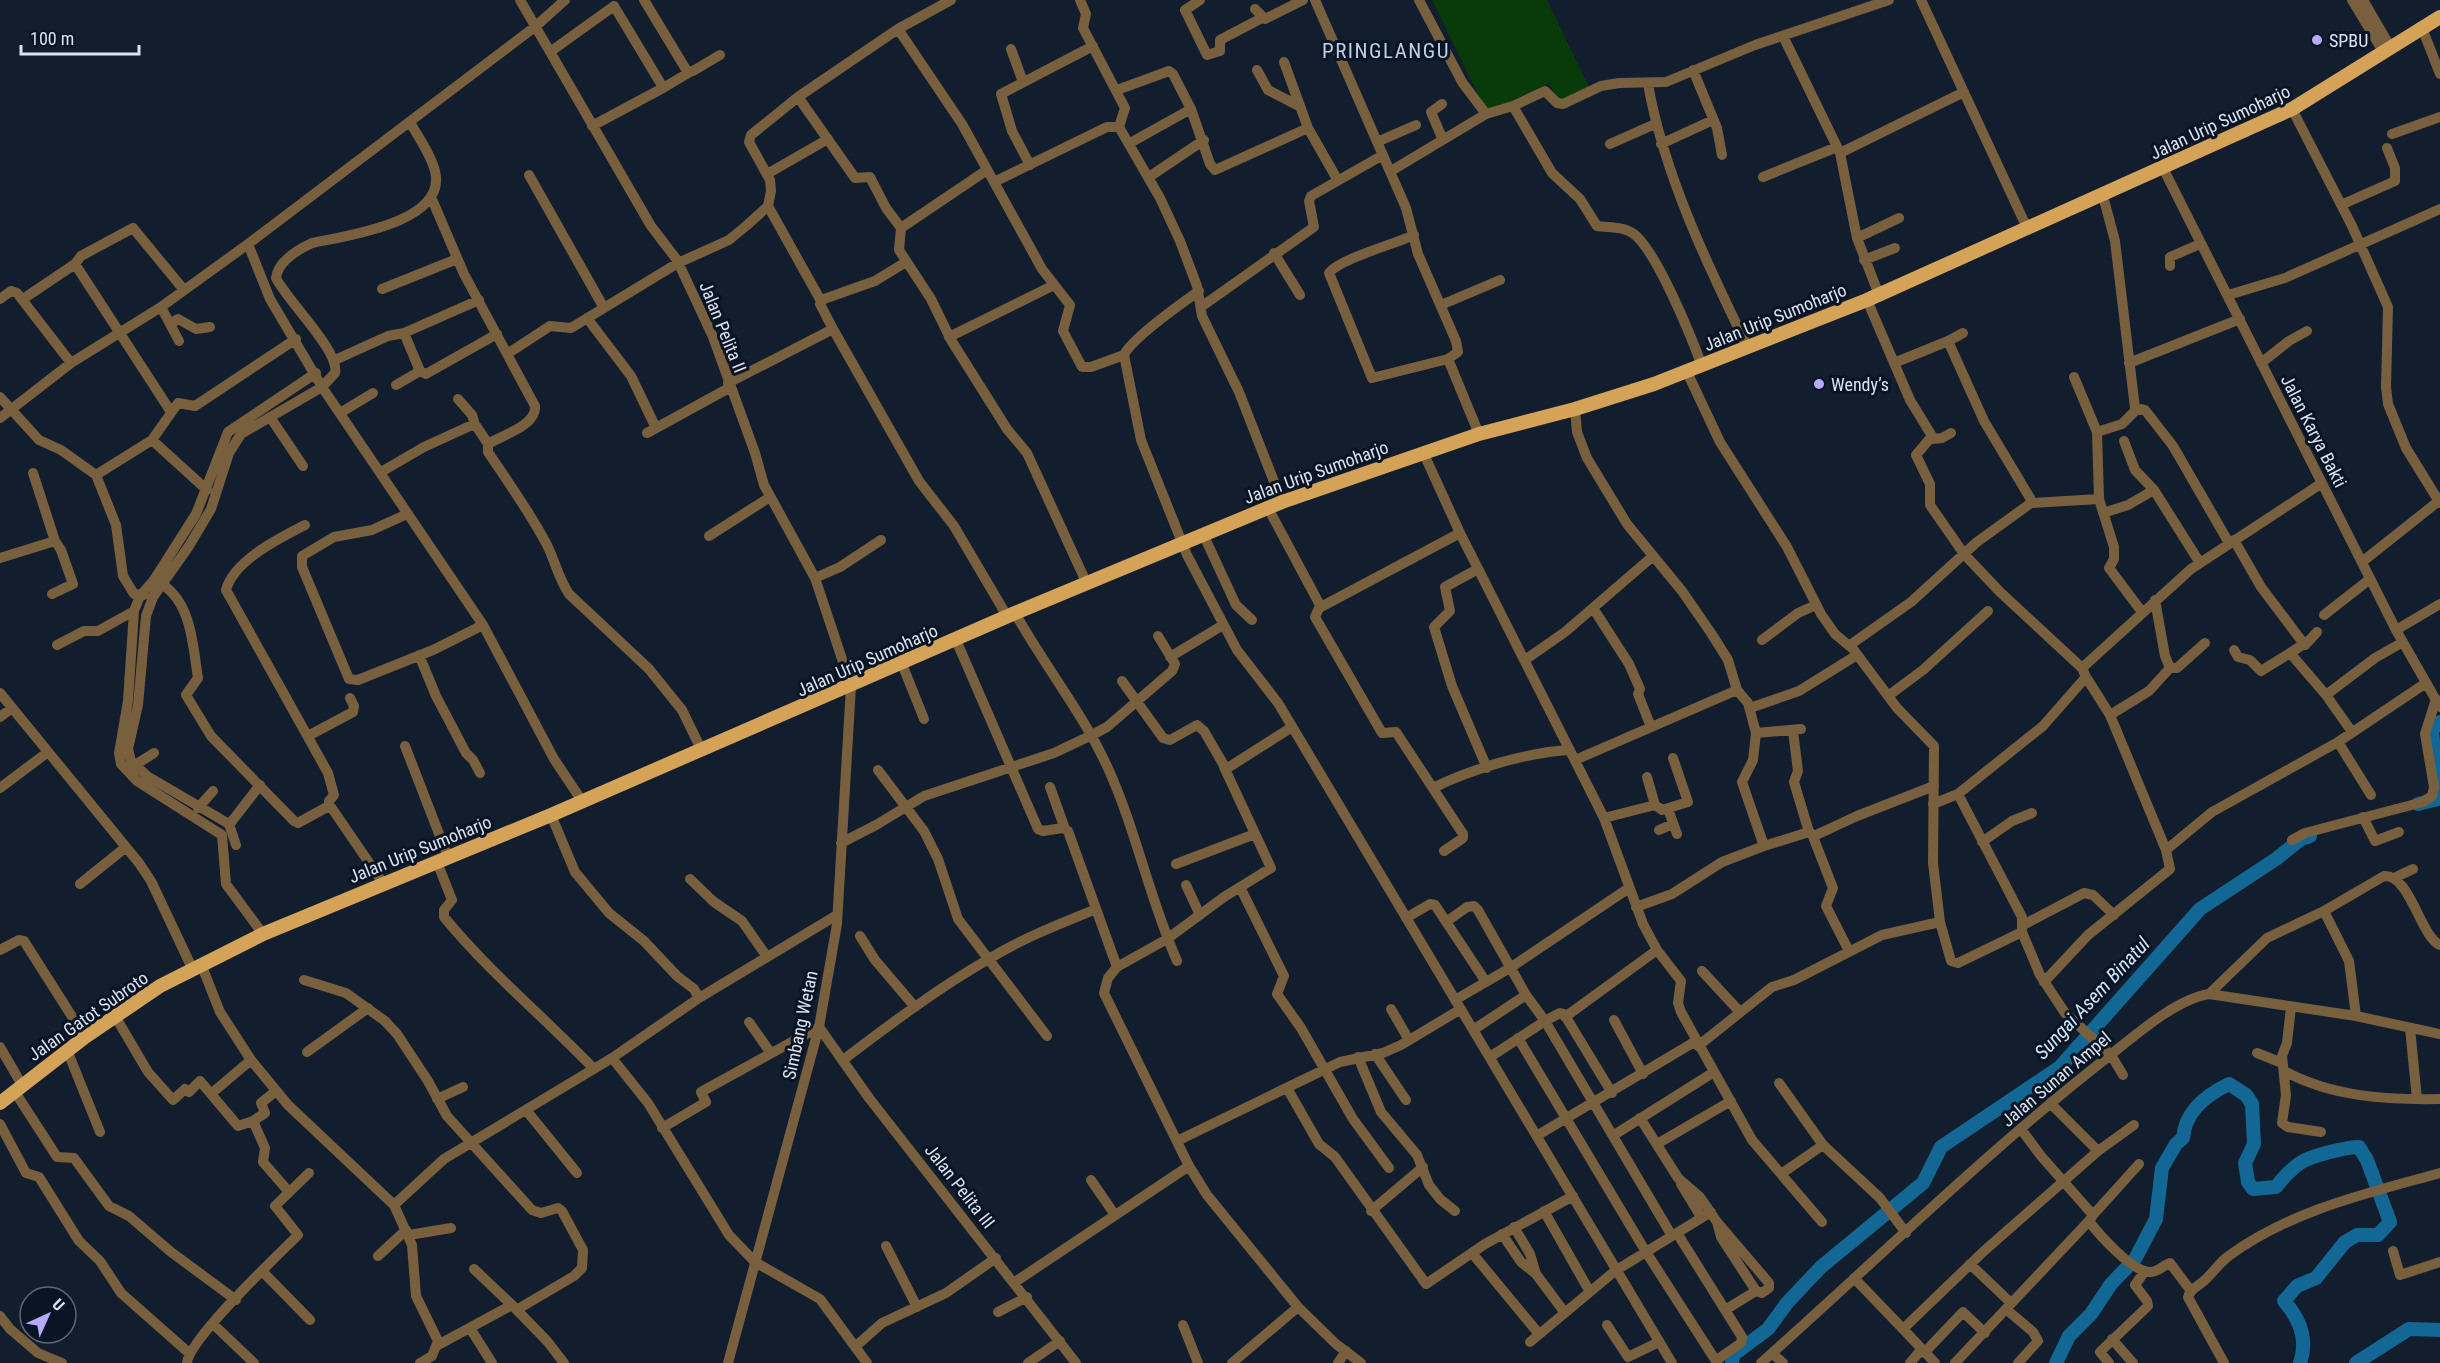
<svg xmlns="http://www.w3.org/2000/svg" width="2440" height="1363" viewBox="0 0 2440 1363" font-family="'Roboto Condensed',sans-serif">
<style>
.green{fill:#093a09}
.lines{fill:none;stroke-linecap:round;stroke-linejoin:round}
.river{stroke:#136794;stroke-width:14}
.minor{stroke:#78603e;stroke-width:10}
.major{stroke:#d5a358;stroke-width:14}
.poi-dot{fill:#b6abf8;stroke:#091424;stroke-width:2}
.labels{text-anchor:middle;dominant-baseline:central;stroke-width:6;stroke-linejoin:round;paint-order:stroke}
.poi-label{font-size:18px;fill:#dbe3ee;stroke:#091424;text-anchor:start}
.street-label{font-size:18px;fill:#dbe3ee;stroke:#091424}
.water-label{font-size:20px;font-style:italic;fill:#d0e6f6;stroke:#091424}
.quarter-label{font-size:21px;letter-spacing:1.5px;fill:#bfcfe5;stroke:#091424}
</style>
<rect width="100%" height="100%" fill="#121d2e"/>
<!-- green -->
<path class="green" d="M1432,0H1547L1589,87L1559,102L1549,83L1487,113Z"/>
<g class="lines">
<!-- river -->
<path class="river" d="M2418,804L2438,799L2432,730L2440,722
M1732,1363L1733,1355L1768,1329L1787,1303L1821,1267L1923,1183L1941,1147L2060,1067L2200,909L2276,859L2301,839L2310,836
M2056,1363L2069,1336L2091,1314L2111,1284L2135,1259L2156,1219L2162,1168L2176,1144L2183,1138C2185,1112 2206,1095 2229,1084L2246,1095L2252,1104L2254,1144L2245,1163L2248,1182L2253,1189L2276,1187C2283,1178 2290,1170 2300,1163C2310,1156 2346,1147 2359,1147L2367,1160L2390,1222L2378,1235H2357L2345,1242L2316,1278L2297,1286L2284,1301C2300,1319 2308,1340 2300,1363
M2356,1363L2409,1329L2440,1330"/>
<!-- minor -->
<path class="minor" d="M520,0L651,226L677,260L713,337L755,453L764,485L815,578L851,686L837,924L819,1027L728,1363
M644,0L687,71H693L720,55
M1080,0L1086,14L1083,28L1125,108L1119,127L1160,198L1180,241L1197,286L1202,316L1239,392L1282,502
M1200,0L1185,10L1207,55L1220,51V40L1262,18
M1315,0L1406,208L1418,254L1456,341L1458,352L1448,359L1479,434
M1419,0L1462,82L1486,114L1513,106L1545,91L1557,103L1563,104L1601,86L1619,83L1666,82L1755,45L1889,0
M1921,0L2028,230
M2352,0L2384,53
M2363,0L2391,48
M1255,9L1265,19L1303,0
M2422,28L2440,74
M898,29L951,0
M1783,36L1840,153L1857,238L1879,295
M1011,49L1023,82
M550,52L614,6L661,84L663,88L592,126
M1284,62L1308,128L1337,179
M1257,70L1268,90L1299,106
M1693,70L1717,128L1722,155
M1648,84C1664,175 1708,266 1748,348
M663,88L690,72
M1117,90L1169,71L1173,74L1191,109
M798,97L855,178L870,177L886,208L901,228
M1442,104L1431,112L1443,140
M1513,106L1552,173L1580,199L1597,226C1609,228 1623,226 1634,234C1657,252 1691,336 1702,366
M2292,109L2352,226L2388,307L2386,387L2388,404L2406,448L2440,503
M2392,134L2440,117
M1377,142L1416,125
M1130,143L1191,109L1210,164L1215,170L1308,128
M1610,144L1655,124
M1661,144L1713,120
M1840,153L1964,92
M1030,165L1012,131L1001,94L1093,46
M2163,168L2396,630L2440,707
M987,170L901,228L899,250L931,299L951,340L1007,429L1027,453L1087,584
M1391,171L1486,114
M767,174L828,139
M529,175L604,308
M1149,177L1204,140
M1763,177L1837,147
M994,182L1107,127H1119
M2103,196L2115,241L2135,408L2145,410L2173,446L2229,543
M431,197L464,274L507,354
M2341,205L2395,181V168L2387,148
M768,206L821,301
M1414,235C1395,244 1339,259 1329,273L1372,378L1448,359
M1857,238L1899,218
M248,244L270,299L322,387L483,625L554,759L582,801
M1274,253L1300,295
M1864,260L1895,248
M75,264L171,412
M2170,266V257L2200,244
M382,289L457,259
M2228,295L2285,278L2440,209
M0,299L11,291L17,293L71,363
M23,299L75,264L81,256L133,228L184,290
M1867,300L1910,400L1932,436L1916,455L1930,484V505L1964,554L2000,592L2082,668L2086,677L2043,726L1958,794L2022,917V932
M1441,305L1500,280
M161,307L179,341
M1201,307L1314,227L1309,201L1311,196L1383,155
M587,318L631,376L656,428
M172,323L178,319L196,329L210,327
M833,329L820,304L824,299L875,281L906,262
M404,333L479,300
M949,337L1054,285
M1948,341L1963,333
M1124,355C1132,338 1182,303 1199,291
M335,360L388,336L404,333L420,371L426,374L497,334
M2129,363L2240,319
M2261,363L2289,341L2307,331
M1687,372L1720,442L1787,547L1821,614L1835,634L1853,649L1897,708L1934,746L1933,863L1940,922L1951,961L1958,963L2022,932L2040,975L2065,1013L2111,1055L2123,1075
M2074,377L2097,432L2099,499L2114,547V559L2109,568L2142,612
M728,383L833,329L919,481L954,526L1007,616
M396,385L420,371
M0,397L39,440L61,450L96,475L116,525L123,576L134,594L144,595
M458,399L472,415L475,425
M1575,409L1577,432L1587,458L1627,524L1682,591L1711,633L1728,660L1737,690L1748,703L1756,733L1753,760L1742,782L1764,846L1722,862L1672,894L1636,907
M340,413L373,393
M270,417L303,466
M0,418L71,363L161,307L248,244L536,26L565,0
M2097,432L2122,424L2136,410
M647,433L729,388
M1932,439L1942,438L1951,433
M152,440L207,490
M2124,441L2135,470L2154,490L2200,563
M1423,452L1460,533L1604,818L1643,924L1657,950L1681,981L1678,1003L1681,1012L1752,1140L1822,1222
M381,472L424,447L472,425L477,427L488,444
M96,475L152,440L178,403L195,406L296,339
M2031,503L2099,499
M1268,508L1321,607
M2103,513L2128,505L2154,490
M407,514L372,530L334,537L302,556V567L349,679L358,680L433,650L483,625
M305,525C280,538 234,560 226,590L328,773L334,795L329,801V806
M709,536L770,497
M1204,536L1236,605L1252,620
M2234,540L2261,587L2304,644L2290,653L2326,695L2352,732
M0,558L55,541L33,473
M2362,562L2440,500
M1478,569L1445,587L1450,611L1434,627L1452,686L1487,768
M815,578L840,567L881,540
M163,585C192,604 193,648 198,678L186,695L211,736L294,821L298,823L327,807H331L383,883
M52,594L73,584L61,550L55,541
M2155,600L2165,656L2170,668H2177L2205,643
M1593,608L1629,664L1640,689L1638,694L1651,727
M134,611L128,701L119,753L121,764L137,781L222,835L226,884L263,934
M1015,613C1044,665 1082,712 1107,766C1136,829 1149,898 1177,961
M2324,615L2370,579
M2396,630L2440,604
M956,640L1038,829L1043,831L1063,828L1068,831L1117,967
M1762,640L1798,613L1816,605
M57,645L84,631H98L134,611L140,596L154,580L196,514L228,432L316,373
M1850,645L1911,602L1977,542L2031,503L2030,498L1984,421L1948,341L1894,363
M2305,645L2317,632
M2234,650L2238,657L2250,660L2261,671L2290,653
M419,655L436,696L466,753L473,760L480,773
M1170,657L1223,625
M1525,660L1565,632L1652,557
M902,664L924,719
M2082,668L2191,569L2322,483
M2086,677L2110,715L2166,850
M1122,681L1163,738L1170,740L1197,725L1204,731L1226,769L1292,727
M0,693L139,863L151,881L192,968
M2326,695L2375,658L2403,642
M1888,696L1923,670L1988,611
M1750,708L1799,691L1857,655
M2110,715L2149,691L2170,668
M0,717L12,708
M1793,731L1798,771L1794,782L1809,832
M1756,733L1801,729
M308,736L353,712L354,706L350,698
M2338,742L2371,795
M405,746L448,857
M702,751L682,710L649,669L569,594C558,578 555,560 546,543C529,511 508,482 488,452V444C503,435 537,425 535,406L507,354L550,326L571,328L678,263L729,240L746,226L768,206L771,191L770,180L749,142L751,135L798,97L898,29L962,124L1042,269L1070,305L1063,331L1082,367H1091L1124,355L1141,440L1187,555L1237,650L1278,703L1672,1363
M1575,760L1737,690
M135,765L154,753
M1224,767L1271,868L1224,897L1167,939L1117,967L1108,978L1104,993L1189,1166L1207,1195L1298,1307L1336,1344L1361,1363
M878,770L924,831L938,859L958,919L1047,1036
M1050,787L1065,829
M0,788L48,752
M1433,788C1471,769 1528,752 1570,750
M1933,804L1958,794
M1655,805L1662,810L1688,802L1673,758
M198,808L213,791
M1668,809L1677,834
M551,815L575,872L609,913L644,941L677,976L694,989L699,998
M2363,817L2375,841L2399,832
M1604,818L1655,805L1647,777
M229,825L260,785
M1659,830L1673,824
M1814,836L1857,816L1934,786
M2292,840L2305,833L2423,802L2432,796L2434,787L2425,734L2436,699
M1982,842L2012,821L2032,813
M841,843L876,825L924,796L1054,753L1092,735L1107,727L1172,671L1175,664L1158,636
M236,845L229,824L147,776L131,761L128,749L138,705L146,616L153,597L189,546L211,509L229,453L241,434L322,387L335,373C340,351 288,302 276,278C278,261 297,250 312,243C344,236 448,223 435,171C431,154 418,137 410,122
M1764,846L1809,832L1812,834L1833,888L1826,906L1849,951
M1444,851L1463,838V834L1396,732L1382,733L1315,617L1319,608L1460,533
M437,862L452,900L444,910V917C490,973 543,1016 593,1068
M1176,864L1255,834
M2394,878L2413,869
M690,879L714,902L742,921L767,957
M80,884L126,847
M1186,885L1200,915
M1240,887L1284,976L1277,994L1301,1028L1353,1119L1389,1168
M2324,911L2349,961L2356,1016
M1406,918L1430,904L1435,905L1486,982
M1446,922L1467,907L1474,906L1478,910L1526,995L1545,1021L1560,1013L1564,1014L1612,1093
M2023,925L2084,893L2093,895L2114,915
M860,936L875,960L915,1007
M0,950L19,940L24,941L85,1037
M201,964L220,1012L251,1060L288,1105L394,1205L412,1245L416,1296L438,1341L432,1356L420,1363
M1702,971L1739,1011
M304,980L346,993L385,1021L397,1034L428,1081L447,1116L532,1210L541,1213L558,1208L562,1211L583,1250L582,1268L574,1276L518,1309
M2044,982L2088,935L2170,869L2166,850L2212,812L2338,742L2426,683
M2209,994L2267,938L2324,911L2384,876C2410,874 2420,936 2440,945
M1455,1000L1510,968L1629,888
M2291,1007L2287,1043L2282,1056L2286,1095L2282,1123L2288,1127L2321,1132
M1391,1009L1409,1040
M115,1016L148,1072L173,1100L185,1089L189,1092L200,1081L238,1126L253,1121L265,1113L261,1103L276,1091
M1565,1017L1657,950
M1614,1020L1643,1074
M749,1022L770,1052
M2410,1028L2417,1099
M1473,1030L1526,995
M1518,1038L1646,1252L1716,1361
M1698,1046L1772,987L1794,980L1882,935L1940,922
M0,1047L22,1085
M67,1050L100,1132
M307,1052L368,1008
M2257,1053L2282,1063
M1375,1054L1406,1100
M1358,1057L1381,1112L1417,1155L1429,1185L1440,1199L1455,1211
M1490,1057L1545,1021L1672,1236
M612,1058L648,1103L729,1235L755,1262L820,1299L867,1363
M843,1060C889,1025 937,989 987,960C1021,939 1059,924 1096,909
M2284,1071C2332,1097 2386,1100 2440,1099
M1779,1083L1823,1145
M1287,1088L1319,1144L1335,1157L1426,1284L1485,1244L1573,1196
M15,1092L57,1157L74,1158L109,1206L129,1216L171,1252L236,1300
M212,1093L251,1060
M437,1099L463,1087
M2050,1103L2098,1151L2134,1125
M526,1110L577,1173
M1640,1118L1678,1178L1700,1197L1717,1222L1769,1283V1288L1762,1293L1756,1291L1721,1237L1717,1222
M253,1121L265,1148L263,1162L289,1192
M0,1124L26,1173L39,1177L79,1241L100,1261L121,1293L189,1353
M662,1128L706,1102L701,1092L819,1027L869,1098L1076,1363
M2021,1129L2041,1156L2093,1215L2089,1221C2099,1235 2132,1271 2149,1272C2158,1273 2163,1265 2170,1263L2191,1291
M1538,1135L1696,1041
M1614,1135L1714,1072
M1177,1141L1340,1062L1383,1053L1401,1045L1461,1009
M1657,1144L1731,1101
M1781,1174L1823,1145L1880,1198L1906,1233
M1091,1180L1115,1215
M1681,1184L1701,1217
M394,1205L444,1159L612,1058L699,998L837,915
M1371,1211L1423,1167
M1544,1211L1590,1292
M2093,1215L2139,1164
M1514,1227L1530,1254L1536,1274L1565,1313
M1677,1233L1742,1337L1741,1343L1718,1359L1717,1363
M1502,1234L1521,1262L1536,1274
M409,1235L451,1228
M886,1246L917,1307
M2393,1251L2400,1275L2440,1262
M1472,1253L1539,1334
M378,1256L406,1230
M1970,1264L2011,1303
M474,1269L512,1305
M262,1271L310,1320
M1854,1278L1903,1329
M1015,1282L1189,1166
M1725,1310L1756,1291
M2007,1310L2033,1332L2038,1341L2018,1363
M998,1312L1027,1297
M0,1316L10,1329L38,1353L62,1363
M213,1324L254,1363
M1183,1325L1198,1363
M1607,1325L1628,1357L1659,1342
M470,1328L492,1363
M2112,1339L2133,1363
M1530,1342L1615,1271L1711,1212
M438,1345L512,1305L547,1341L564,1363
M856,1346L882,1323L946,1293L996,1258
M1772,1353L1783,1363
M1924,1353L1963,1312L1985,1333
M187,1363C189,1339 277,1256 298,1235L275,1206L309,1173
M1028,1363L1060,1341
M1232,1363L1298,1307
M1338,1363L1346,1351
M1761,1363C1878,1259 1989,1149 2113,1053C2138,1033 2177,999 2209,994L2356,1016L2440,1034
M1910,1363L1921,1350
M1935,1363L1903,1329L1984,1251L2098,1151
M1955,1363L2089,1221
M2109,1363L2100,1352L2102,1350L2148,1306L2147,1301L2135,1285L2145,1271
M2224,1363L2188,1297C2190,1288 2201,1285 2207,1278C2215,1270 2221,1261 2230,1255C2292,1210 2368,1193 2440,1173"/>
<!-- major -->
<path class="major" d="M0,1103L85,1037L160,986L263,934L551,815L1015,613L1282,502L1479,434L1575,409L1654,384L1867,300L2292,109L2440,17"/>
</g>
<!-- markers -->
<g class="poi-dot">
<circle cx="2317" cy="40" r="6"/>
<circle cx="1819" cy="384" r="6"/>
</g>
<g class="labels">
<!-- poi labels -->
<g class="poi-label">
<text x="2329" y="40">SPBU</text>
<text x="1831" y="384">Wendy’s</text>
</g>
<!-- street labels -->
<g class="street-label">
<text transform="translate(2220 122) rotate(-25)">Jalan Urip Sumoharjo</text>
<text transform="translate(1775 317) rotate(-22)">Jalan Urip Sumoharjo</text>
<text transform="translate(723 327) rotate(68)">Jalan Pelita II</text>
<text transform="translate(2314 431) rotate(63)">Jalan Karya Bakti</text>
<text transform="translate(1316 472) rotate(-20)">Jalan Urip Sumoharjo</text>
<text transform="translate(867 660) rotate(-24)">Jalan Urip Sumoharjo</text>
<text transform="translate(420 849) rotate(-22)">Jalan Urip Sumoharjo</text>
<text transform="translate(88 1016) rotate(-35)">Jalan Gatot Subroto</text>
<text transform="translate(800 1025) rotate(-78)">Simbang Wetan</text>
<text transform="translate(2056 1079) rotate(-40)">Jalan Sunan Ampel</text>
<text transform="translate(960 1186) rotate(52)">Jalan Pelita III</text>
</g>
<!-- water labels -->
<g class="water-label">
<text transform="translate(2092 998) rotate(-47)">Sungai Asem Binatul</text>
</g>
<!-- quarter labels -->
<g class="quarter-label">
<text x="1386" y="51">PRINGLANGU</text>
</g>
</g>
<!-- north arrow -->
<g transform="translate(48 1315) rotate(45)"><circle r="28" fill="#091424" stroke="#5d6775" stroke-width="1.5"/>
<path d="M0-4.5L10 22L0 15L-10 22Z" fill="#b6abf8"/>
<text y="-9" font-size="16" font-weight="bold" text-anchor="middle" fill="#dbe3ee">U</text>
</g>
<!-- scale -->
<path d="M21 45v9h118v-9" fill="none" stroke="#dbe3ee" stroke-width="3"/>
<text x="30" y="45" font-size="18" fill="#dbe3ee" stroke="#091424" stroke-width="4.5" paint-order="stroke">100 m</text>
</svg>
